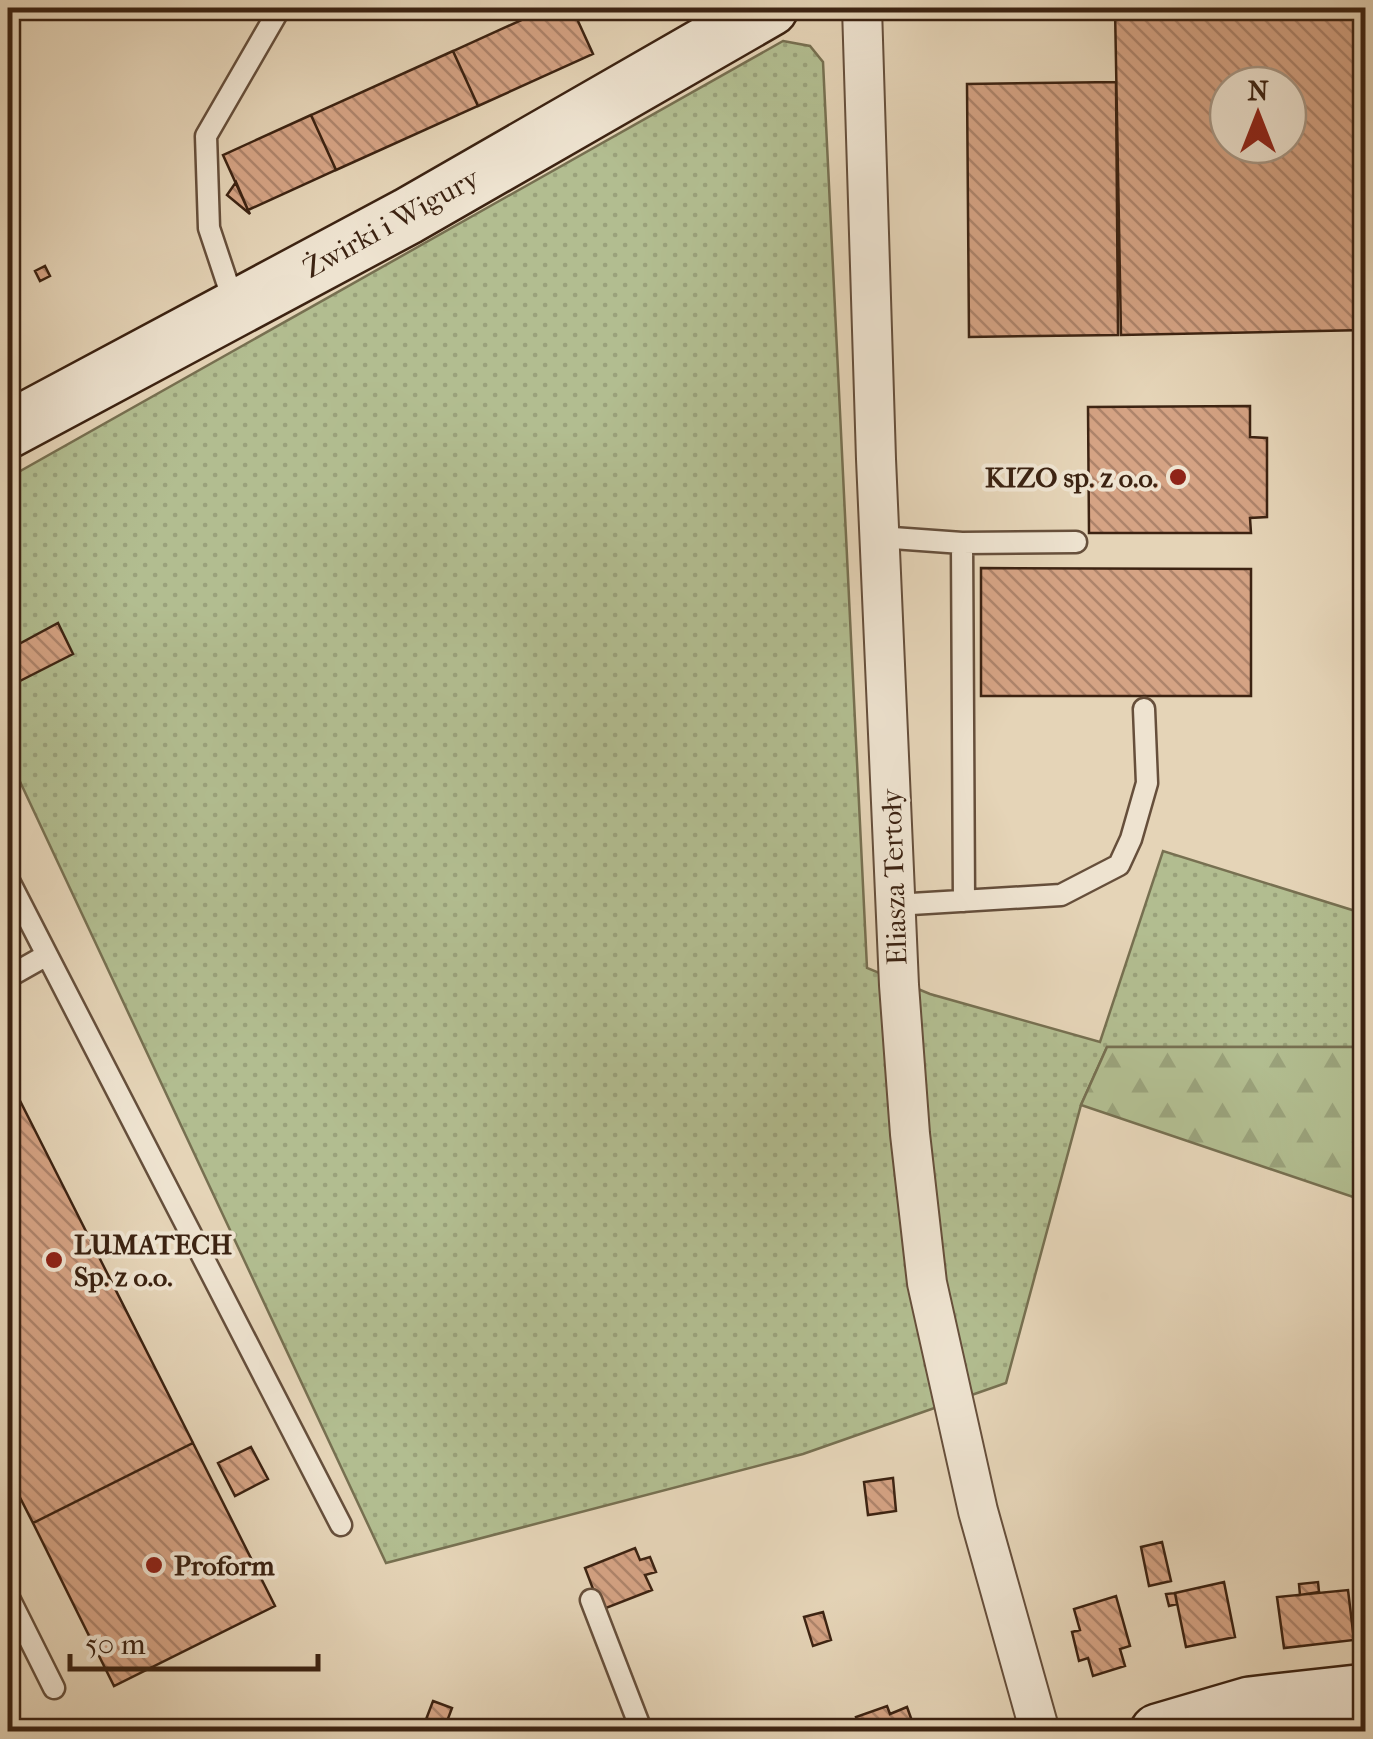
<svg xmlns="http://www.w3.org/2000/svg" width="1373" height="1739" viewBox="0 0 1373 1739" font-family="'IM FELL French Canon',serif">
<style>
.grass{fill:url(#grass-dots);stroke:#777051;stroke-width:2.5}
.forest{fill:url(#forest-firs);stroke:#777051;stroke-width:2.5}
.building{fill:url(#building-back-hatch);stroke:#3c2312;stroke-width:2.5;fill-rule:evenodd}
.lines{fill:none;stroke-linecap:round;stroke-linejoin:round}
.lane-casing{stroke:#664f3b;stroke-width:25}
.street-casing{stroke:#664f3b;stroke-width:42}
.secondary-casing{stroke:#3c2312;stroke-width:60}
.lane{stroke:#eee3d0;stroke-width:20}
.street{stroke:#eee3d0;stroke-width:38}
.secondary{stroke:#eee3d0;stroke-width:55}
.poi-dot{fill:#8f2418;stroke:#eee3d0;stroke-width:4}
.labels{text-anchor:middle;dominant-baseline:central;stroke-width:8;stroke-linejoin:round;paint-order:stroke}
.street-label{font-size:28px;fill:#3c2312;stroke:#eee3d0}
.poi-label{font-size:28px;font-weight:bold;fill:#3c2312;stroke:#eee3d0;text-anchor:start}
</style>
<defs>
<pattern id="grass-dots" width="8" height="8" patternUnits="userSpaceOnUse" patternTransform="scale(2.5)"><rect width="8" height="8" fill="#b2bd90"/><path d="M2 2h.1M6 6h.1" fill="none" stroke="#9aa27b" stroke-width="1.8" stroke-linecap="round"/></pattern>
<pattern id="forest-firs" width="22" height="20" patternUnits="userSpaceOnUse" patternTransform="scale(2.5)"><rect width="22" height="20" fill="#b2bd90"/><path d="M5 1l3.5 6h-7zM16 11l3.5 6h-7z" fill="#9aa27b"/></pattern>
<pattern id="building-back-hatch" width="6" height="6" patternUnits="userSpaceOnUse" patternTransform="scale(2.5)"><rect width="6" height="6" fill="#d5a384"/><path d="M-1 5l2 2M0 0l6 6M5-1l2 2" fill="none" stroke="#ae846b"/></pattern>
</defs>
<rect width="100%" height="100%" fill="#e5d4b7"/>
<filter id="stains"><feTurbulence type="fractalNoise" baseFrequency=".002" numOctaves="4"/><feColorMatrix values="0 0 0 0 .2 0 0 0 0 .09 0 0 0 0 .02 0 0 0 .5 -.17"/></filter>
<radialGradient id="worn" r=".72"><stop offset=".6" stop-color="#630" stop-opacity="0"/><stop offset="1" stop-color="#630" stop-opacity=".3"/></radialGradient>
<!-- grass -->
<path class="grass" d="M783,41L810,46L823,62L867,968L930,994L1100,1042L1163,851L1365,914V1047H1107L1081,1105L1006,1383L803,1454L386,1563L8,756V478Z"/>
<!-- forest -->
<path class="forest" d="M1107,1047H1365V1201L1081,1105Z"/>
<!-- building -->
<path class="building" d="M548,8H572L593,54L478,106L453,51Z
M1115,8H1366V330L1121,335ZM1228,85H1288V145H1228Z
M453,51L478,106L336,170L311,115Z
M1116,82L1118,335L969,337L967,84Z
M311,115L336,170L248,210L223,155Z
M236,182L248,210L250,214L227,195Z
M45,266L50,276L40,281L35,271Z
M1250,406V437L1267,438V517L1250,518L1251,533H1089L1088,407Z
M981,568L1251,569V696H981Z
M58,623L73,654L8,687V650Z
M8,1077L193,1443L33,1523L8,1474Z
M193,1443L275,1606L114,1686L33,1523Z
M251,1447L268,1479L235,1496L218,1463Z
M893,1478L896,1511L868,1515L864,1482Z
M1162,1542L1171,1581L1149,1586L1141,1547Z
M635,1548L640,1560L650,1557L656,1572L645,1575L652,1590L601,1610L585,1568Z
M1224,1582L1235,1637L1186,1647L1175,1593Z
M1318,1582L1319,1592L1300,1595L1299,1584Z
M1348,1590L1354,1640L1284,1648L1277,1597Z
M1175,1593L1177,1604L1169,1606L1166,1594Z
M1116,1596L1130,1646L1120,1649L1125,1666L1093,1676L1088,1658L1079,1661L1072,1632L1080,1630L1074,1609Z
M823,1612L831,1640L813,1646L804,1617Z
M433,1701L452,1708L443,1732L422,1730Z
M887,1706L890,1714L907,1707L916,1732H861L856,1717Z"/>
<g class="lines">
<!-- lane casing -->
<g class="lane-casing">
<path id="lane" d="M235,306L209,228L206,136L280,8
M879,537L962,543L1076,542
M962,543L964,901
M8,879L47,955L8,977
M895,905L1061,895L1119,865L1131,839L1147,783L1144,709
M47,955L341,1525
M8,1596L54,1688
M591,1600L642,1732"/>
</g>
<!-- street casing -->
<g class="street-casing">
<path id="street" d="M862,8L876,459L899,985L910,1134L927,1283L978,1511L1040,1732"/>
</g>
<!-- secondary casing -->
<g class="secondary-casing">
<path id="secondary" d="M8,430L408,216L770,8
M1158,1732L1250,1705L1366,1692"/>
</g>
<!-- lane -->
<use href="#lane" class="lane"/>
<!-- street -->
<use href="#street" class="street"/>
<!-- secondary -->
<use href="#secondary" class="secondary"/>
</g>
<!-- markers -->
<g class="poi-dot">
<circle cx="1178" cy="477" r="10"/>
<circle cx="54" cy="1260" r="10"/>
<circle cx="154" cy="1565" r="10"/>
</g>
<g class="labels">
<!-- street labels -->
<g class="street-label">
<text transform="translate(391 223) rotate(-29)">Żwirki i Wigury</text>
<text transform="translate(894 877) rotate(-92)">Eliasza Tertoły</text>
</g>
<!-- poi labels -->
<g class="poi-label">
<text x="1158" y="477" text-anchor="end">KIZO sp. z o.o.</text>
<text x="74" y="1244">LUMATECH<tspan x="74" dy="32">Sp. z o.o.</tspan></text>
<text x="174" y="1565">Proform</text>
</g>
</g>
<!-- margin -->
<rect width="1373" height="1739" fill="none" stroke="#e5d4b7" stroke-width="40"/>
<rect x="10" y="10" width="1353" height="1719" fill="none" stroke="#3c2312" stroke-width="5"/>
<rect x="20" y="20" width="1333" height="1699" fill="none" stroke="#3c2312" stroke-width="2.5"/>
<!-- north arrow -->
<g transform="translate(1258 115)"><circle r="48" fill="#eee3d0" stroke="#a79684" stroke-width="2.5"/>
<path d="M0-8L18 38L0 25L-18 38Z" fill="#8f2418"/>
<text y="-15" font-size="28" font-weight="bold" text-anchor="middle" fill="#3c2312">N</text>
</g>
<!-- scale -->
<path d="M70 1654v15h248v-15" fill="none" stroke="#3c2312" stroke-width="5"/>
<text x="85" y="1654" font-size="30" fill="#3c2312" stroke="#eee3d0" stroke-width="8" paint-order="stroke">50 m</text>
<rect width="100%" height="100%" filter="url(#stains)"/>
<rect width="100%" height="100%" fill="url(#worn)"/>
</svg>
